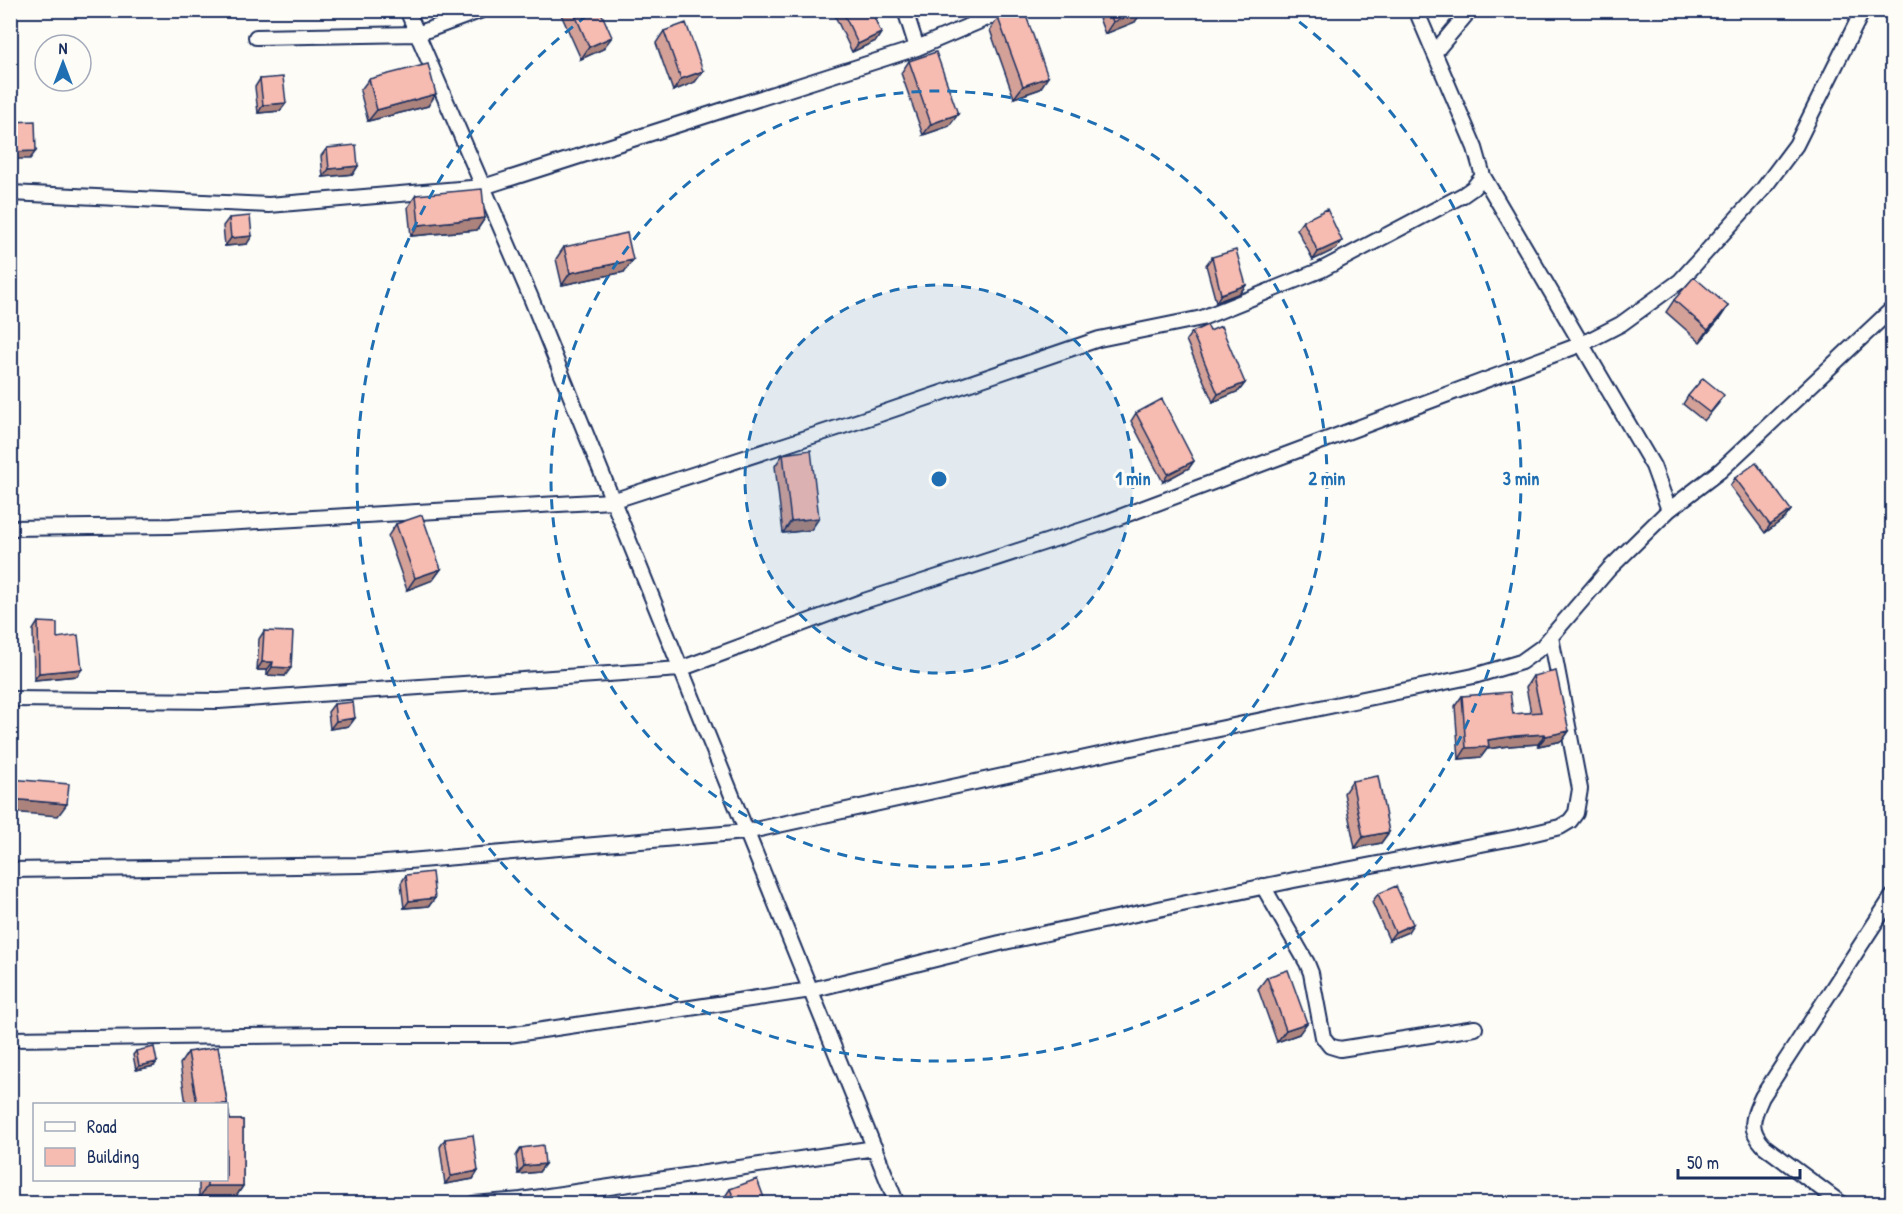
<svg xmlns="http://www.w3.org/2000/svg" width="1903" height="1214" viewBox="0 0 1903 1214" font-family="'Patrick Hand',sans-serif">
<style>
.lines{fill:none;stroke-linecap:round;stroke-linejoin:round}
.minor-casing{stroke:#1b2f5e;stroke-width:18}
.minor{stroke:#fdfcf7;stroke-width:14}
.wall{fill:#d4a198;stroke:#1b2f5e;stroke-width:1.5}
.shaded-wall{fill:#ac837c;stroke:#1b2f5e;stroke-width:1.5}
.building{fill:#f6bbb1;stroke:#1b2f5e;stroke-width:1.5}
.ring{fill:none;stroke:#1f6fb2;stroke-width:3;stroke-dasharray:10 8}
.centre{fill:#1f6fb2;stroke:#fdfcf7;stroke-width:3}
.ring-label{font-size:18px;text-anchor:middle;font-weight:bold;fill:#1f6fb2;stroke:#fdfcf7;stroke-width:6;stroke-linejoin:round;paint-order:stroke}
</style>
<rect width="100%" height="100%" fill="#fdfcf7"/>
<filter id="ink" filterUnits="userSpaceOnUse"><feTurbulence type="fractalNoise" baseFrequency=".0167" numOctaves="2"/><feDisplacementMap in="SourceGraphic" scale="12" xChannelSelector="R" yChannelSelector="G"/><feConvolveMatrix kernelMatrix="1 2 1 2 8 2 1 2 1" color-interpolation-filters="sRGB"/></filter>
<g filter="url(#ink)">
<g class="lines">
<!-- minor casing -->
<g class="minor-casing">
<path id="minor" d="M407,10L531,298L897,1204
M905,10L917,48
M256,37L417,34L482,10
M1435,52L1470,10
M10,193L269,205L483,187L917,48L1006,10
M1669,510L1721,470L1892,309
M10,528L171,526L612,501L874,416L1099,339L1202,318L1321,270L1463,195L1473,188L1483,176L1475,148L1416,10
M10,699L219,701L680,669L861,602L1101,524L1582,344L1621,324L1680,281L1763,189L1796,145L1863,10
M10,870L362,865L746,832L1200,733L1474,676L1521,662L1542,647L1609,569L1669,510L1653,466L1483,176
M1263,886L1307,963L1311,973L1323,1037L1330,1046L1340,1049L1475,1028
M10,1039L331,1035H509L811,990L1000,943L1294,880L1518,837L1560,827L1570,821L1576,813L1580,789L1551,637
M473,1204L521,1200L875,1148
M1842,1204L1764,1146C1747,1128 1753,1117 1762,1097L1892,897"/>
</g>
<!-- minor -->
<use href="#minor" class="minor"/>
</g>
<!-- wall -->
<path class="wall" d="M222,10H252L250,14L223,17Z
M559,10H600L603,49L581,59Z
M838,10H871L881,33L876,41L852,52L835,16Z
M1096,10H1143L1135,22L1105,34Z
M998,18L1040,89L1014,98L990,30Z
M664,31L703,71L695,82L673,91L656,43Z
M909,61L958,114L949,126L923,135L901,73Z
M260,79L286,103L280,111L258,113L255,87Z
M369,79L428,106L368,121L360,91Z
M327,148L358,166L353,174L323,177L321,156Z
M416,195L485,218L477,230L411,236L408,207Z
M229,218L247,244L225,246L223,226Z
M1303,221L1342,241L1336,249L1313,260L1297,229Z
M564,247L624,272L562,285L556,259Z
M1212,257L1246,285L1240,293L1216,302L1206,265Z
M1674,300L1728,306L1720,318L1700,342L1666,312Z
M1210,331L1245,383L1239,391L1213,402L1186,340L1192,332Z
M1688,396L1719,403L1704,421L1683,404Z
M1136,413L1194,461L1189,468L1163,482L1131,421Z
M783,454L819,518L811,530L783,533L775,466Z
M1735,478L1791,510L1785,518L1765,533L1730,486Z
M396,524L441,569L433,580L407,590L388,536Z
M38,622L57,638L77,676L34,680L33,630Z
M264,631L285,676L267,675V670H257L259,639Z
M1533,676L1569,731L1562,741L1538,746V744L1508,746L1487,749L1481,757L1459,759L1455,706L1462,696L1513,714L1531,713L1526,687Z
M334,704L355,718L349,726L330,729L328,712Z
M1352,781L1389,832L1381,843L1355,848L1344,793Z
M406,875L435,898L429,906L404,908L401,883Z
M1378,894L1408,932L1389,940L1372,902Z
M1267,977L1299,1034L1277,1042L1258,989Z
M218,1047L230,1120H243V1186L235,1198H199V1179H226V1104H186L180,1064L188,1052Z
M136,1051L154,1066L136,1070L133,1055Z
M445,1139L478,1171L473,1179L445,1184L440,1147Z
M521,1148L545,1164L539,1172L518,1174L516,1156Z
M730,1189L766,1203H723L722,1201Z"/>
<!-- shaded-wall -->
<path class="shaded-wall" d="M228,10H252L250,14L223,17Z
M1143,10L1135,22L1105,34L1113,22Z
M881,33L876,41L852,52L858,44Z
M612,37L603,49L581,59L589,47Z
M703,71L695,82L673,91L681,79Z
M1048,77L1040,89L1014,98L1023,86Z
M436,94L428,106L368,121L377,110Z
M286,103L280,111L258,113L263,105Z
M958,114L949,126L923,135L931,124Z
M36,151L30,159H10V152Z
M358,166L353,174L323,177L329,169Z
M485,218L477,230L411,236L419,225Z
M252,236L247,244L225,246L231,238Z
M1342,241L1336,249L1313,260L1318,252Z
M633,260L624,272L562,285L570,273Z
M1246,285L1240,293L1216,302L1221,294Z
M1728,306L1720,318L1700,342L1708,330Z
M1245,383L1239,391L1213,402L1218,394Z
M1194,461L1189,468L1163,482L1168,474Z
M1791,510L1785,518L1765,533L1770,525Z
M819,518L811,530L783,533L791,521Z
M441,569L433,580L407,590L415,578Z
M262,662H273L267,670H257Z
M272,667L291,668L285,676L267,675Z
M82,669L77,676L34,680L39,673Z
M355,718L349,726L330,729L336,721Z
M1569,731L1562,741L1538,746L1546,736Z
M1545,734L1538,744L1508,746L1487,749L1481,757L1459,759L1466,748L1488,740L1515,736Z
M10,799L67,804L58,816L10,812Z
M1389,832L1381,843L1355,848L1363,837Z
M435,898L429,906L404,908L409,901Z
M1413,924L1408,932L1389,940L1395,932Z
M1307,1023L1299,1034L1277,1042L1286,1030Z
M157,1062L154,1066L136,1070L139,1066Z
M545,1164L539,1172L518,1174L524,1166Z
M478,1171L473,1179L445,1184L451,1176Z
M207,1186H243L235,1198H199Z"/>
<!-- building -->
<path class="building" d="M573,10H600L612,37L589,47Z
M842,10H871L881,33L858,44Z
M1019,10H1024L1048,77L1023,86L998,18Z
M1109,10H1142L1113,22Z
M686,23L703,71L681,79L664,31Z
M936,52L958,114L931,124L909,61Z
M428,64L436,94L377,110L369,79Z
M283,77L286,103L263,105L260,79Z
M35,121L36,151L10,152V122Z
M356,145L358,166L329,169L327,148Z
M482,189L485,218L419,225L416,195Z
M1327,209L1342,241L1318,252L1303,221Z
M250,216L252,236L231,238L229,218Z
M627,233L633,260L570,273L564,247Z
M1236,250L1246,285L1221,294L1212,257Z
M1694,277L1728,306L1708,330L1674,300Z
M1207,325L1210,331L1221,326L1245,383L1218,394L1192,332Z
M1703,378L1724,395L1710,413L1688,396Z
M1162,399L1194,461L1168,474L1136,413Z
M811,450L819,518L791,521L783,454Z
M1756,463L1791,510L1770,525L1735,478Z
M422,515L441,569L415,578L396,524Z
M38,622L57,623V638L78,635L82,669L39,673Z
M264,631L293,632L291,668L272,667L273,662H262Z
M1556,671L1569,731L1546,736L1545,734L1515,736L1488,740L1489,747L1466,748L1462,696L1510,692L1513,714L1541,712L1533,676Z
M353,702L355,718L336,721L334,704Z
M1378,776L1389,832L1363,837L1352,781Z
M10,779L69,784L67,804L10,799Z
M432,872L435,898L409,901L406,875Z
M1396,886L1413,924L1395,932L1378,894Z
M1288,970L1307,1023L1286,1030L1267,977Z
M154,1047L157,1062L139,1066L136,1051Z
M218,1047L230,1120H243V1186H207V1179H226V1104H197L188,1052Z
M473,1135L478,1171L451,1176L445,1139Z
M543,1145L545,1164L524,1166L521,1148Z
M757,1179L766,1203H736L730,1189Z"/>
</g>
<!-- distance rings -->
<circle cx="939" cy="479" r="194" fill="#1f6fb2" fill-opacity=".12"/>
<g class="ring">
<circle cx="939" cy="479" r="194"/>
<circle cx="939" cy="479" r="388"/>
<path d="M1285 11A582 582 0 1 1 593 11"/>
</g>
<circle cx="939" cy="479" r="9" class="centre"/>
<g class="ring-label">
<text x="1133" y="485">1 min</text>
<text x="1327" y="485">2 min</text>
<text x="1521" y="485">3 min</text>
</g>
<!-- margin -->
<rect width="1903" height="1214" fill="none" stroke="#fdfcf7" stroke-width="36"/>
<rect x="18" y="18" width="1867" height="1178" fill="none" stroke="#1b2f5e" stroke-width="2" filter="url(#ink)"/>
<!-- legend -->
<rect x="33" y="1103" width="195" height="78" fill="#fdfcf7" stroke="#a3aaba" stroke-width="1.5"/>
<rect x="45" y="1122" width="30" height="9" fill="#fdfcf7" stroke="#a3aaba" stroke-width="1.5"/>
<text x="87" y="1133" font-size="18" fill="#1b2f5e">Road</text>
<rect x="45" y="1148" width="30" height="18" fill="#f6bbb1" stroke="#a3aaba" stroke-width="1.5"/>
<text x="87" y="1163" font-size="18" fill="#1b2f5e">Building</text>
<!-- north arrow -->
<g transform="translate(63 63)"><circle r="28" fill="#fdfcf7" stroke="#a3aaba" stroke-width="1.5"/>
<path d="M0-4.5L10 22L0 15L-10 22Z" fill="#1f6fb2"/>
<text y="-9" font-size="16" font-weight="bold" text-anchor="middle" fill="#1b2f5e">N</text>
</g>
<!-- scale -->
<path d="M1678 1169v9h122v-9" fill="none" stroke="#1b2f5e" stroke-width="3"/>
<text x="1687" y="1169" font-size="18" fill="#1b2f5e" stroke="#fdfcf7" stroke-width="4.5" paint-order="stroke">50 m</text>
</svg>
